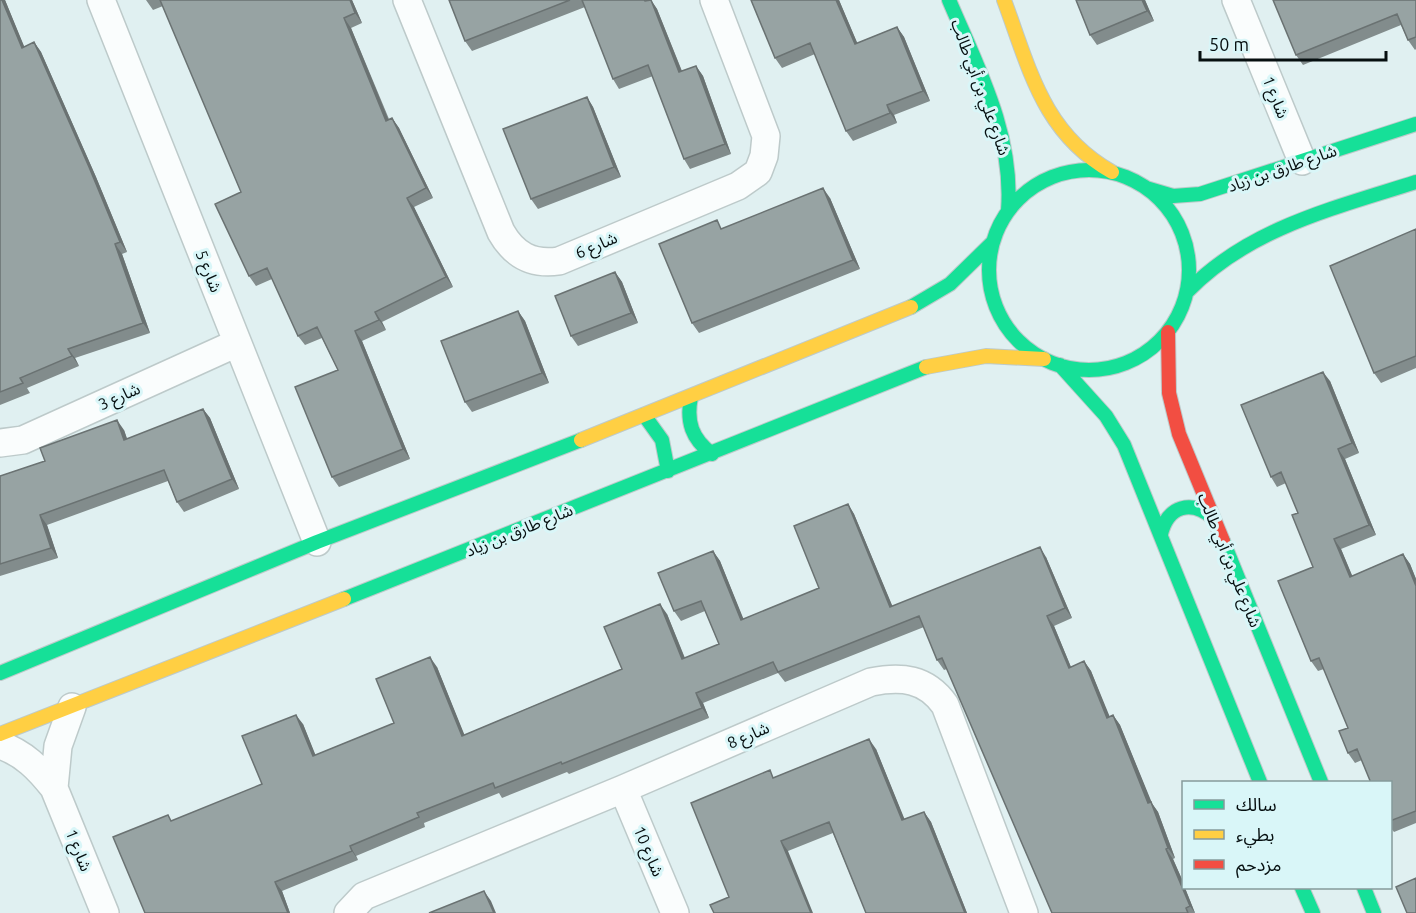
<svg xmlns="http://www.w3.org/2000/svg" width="1416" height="913" viewBox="0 0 1416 913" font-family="Ubuntu,'Noto Sans Arabic',sans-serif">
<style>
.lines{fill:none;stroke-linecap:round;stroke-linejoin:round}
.street-casing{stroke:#bdcaca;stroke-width:30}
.fast-casing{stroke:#bdcaca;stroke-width:16}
.slow-casing{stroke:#bdcaca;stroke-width:16}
.jam-casing{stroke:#bdcaca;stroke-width:16}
.street{stroke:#fafdfd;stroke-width:27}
.fast{stroke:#16e098;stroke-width:14}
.slow{stroke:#ffcf43;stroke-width:14}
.jam{stroke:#f24e42;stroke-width:14}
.wall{fill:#828c8c}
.shaded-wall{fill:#6a7272}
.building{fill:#97a3a3;stroke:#6a7272;stroke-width:1.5}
.labels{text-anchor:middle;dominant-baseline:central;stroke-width:6;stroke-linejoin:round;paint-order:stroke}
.street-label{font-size:16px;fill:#060f10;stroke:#d9f6f8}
</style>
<rect width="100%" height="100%" fill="#e0f0f1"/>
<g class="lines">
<!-- street casing -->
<g class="street-casing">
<path id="street" d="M101,0L317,542
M407,0L501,232C514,255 532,265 559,261L738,186L758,172L764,156L766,136L714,0
M1236,0L1302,161
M0,443L23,440L237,343
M0,745C24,753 39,769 54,788L105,913
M54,788L58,746L72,707
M623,789L675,913
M348,913L364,896L623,789L871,682C901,676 926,678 945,705L1024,913"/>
</g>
<!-- fast casing -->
<g class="fast-casing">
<path id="fast" d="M949,0C978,68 1014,135 1008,211
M989 270a100 100 0 1 1 200 0a100 100 0 1 1-200 0Z
M1146,188L1173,196L1200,194L1416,124
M1188,291C1249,228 1335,208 1416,182
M911,307L950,284L993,242
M1060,365L1106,416L1124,445L1260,782
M691,397C686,422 692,439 712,454
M644,415L662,440L668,471
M1161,534C1168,506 1191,499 1213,518
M1223,541L1321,782
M344,599L926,367
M0,673L317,542L581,440
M1302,888L1313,913
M1364,888L1374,913"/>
</g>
<!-- slow casing -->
<g class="slow-casing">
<path id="slow" d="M1004,0C1030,70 1043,133 1112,172
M926,367L986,356L1044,359
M581,440L911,307
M0,734L344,599"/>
</g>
<!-- jam casing -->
<g class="jam-casing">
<path id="jam" d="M1168,332L1169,393L1179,434L1223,541"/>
</g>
<!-- street -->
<use href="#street" class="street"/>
<!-- fast -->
<use href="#fast" class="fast"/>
<!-- slow -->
<use href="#slow" class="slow"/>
<!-- jam -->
<use href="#jam" class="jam"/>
</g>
<!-- wall -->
<path class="wall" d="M0,0H5L24,47L34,42L41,52L96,177L127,252L122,254L150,333L75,358L79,366L27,388L30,393L0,405Z
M146,0H352L362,23L351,28L389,119L392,118L399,128L433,198L414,207L453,287L382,322L386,330L362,341L410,459L339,487L332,477L338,370L322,338L305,345L298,336L272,279L256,286L249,276L241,192L163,6L153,10Z
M449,0H651L657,9L682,71L696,66L703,76L731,154L690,169L684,159L653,76L619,89L613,79L585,7L472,51L465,41Z
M751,0H839L857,43L897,27L904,37L930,101L894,115L897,123L853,141L846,131L815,54L782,68L775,58Z
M1076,0H1145L1154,21L1097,45L1090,35Z
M1416,0V49L1415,50L1408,40L1401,25L1303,65L1296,55Z
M587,97L593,107L621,177L538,209L531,199Z
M830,198L860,269L699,333L692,323L723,228Z
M1416,229V368L1381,383L1374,373Z
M615,272L622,282L638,323L578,346L571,336Z
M518,311L525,321L549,383L472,412L465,402Z
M1330,381L1359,453L1345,459L1376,535L1341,549L1352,576L1403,554L1410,564L1416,579V823L1394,832L1390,827V783L1362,760L1355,763L1348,753V728L1324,669L1318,671L1311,661L1313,567L1298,513L1286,483L1277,487L1271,477Z
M203,409L210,418L239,489L184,512L177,502L168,481L47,525L58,558L0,576V476L45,461L124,430L127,439Z
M848,504L854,514L892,606L1046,557L1072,618L1054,626L1071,667L1084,661L1091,671L1109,717L1113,715L1120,725L1151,802L1158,812L1175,858L1173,859L1184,884V888H1185L1195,913H1052L947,669L944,670L937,660L924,627L785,682L778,673L703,703L709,718L569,774L567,772L502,798L499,793L424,823L425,827L356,856L358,860L282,891L290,913H145L172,821L262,784L303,724L315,755L394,723L437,667L464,735L622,669L667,614L685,658L719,644L705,611L681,621L674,611L713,551L720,561L743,619L819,588Z
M876,749L904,819L924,812L931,822L967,913H866L833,833L788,851L729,897L775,777Z"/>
<!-- shaded-wall -->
<path class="shaded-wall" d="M2,0H5L29,58L22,48Z
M350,0H352L362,23L355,13Z
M651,0L657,9L686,82L679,72Z
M836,0H839L862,54L855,44Z
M1142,0H1145L1154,21L1147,11Z
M344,18L351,28L393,131L386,121Z
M897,27L904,37L930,101L923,91Z
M34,42L41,52L96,177L127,252L120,242Z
M696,66L703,76L731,154L725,144Z
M587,97L593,107L621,177L614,167Z
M887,105L894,115L897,123L890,113Z
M392,118L399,128L433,198L426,188Z
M823,188L830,198L860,269L853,260Z
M407,198L414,207L453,287L446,277Z
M115,244L122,254L150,333L143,323Z
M615,272L622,282L638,323L631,313Z
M518,311L525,321L549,383L542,373Z
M375,312L382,322L386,330L379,320Z
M355,331L362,341L410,459L403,449Z
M68,349L75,358L79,366L72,356Z
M1323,372L1330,381L1359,453L1352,443Z
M203,409L210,418L239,489L232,479Z
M117,420L124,430L131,450L124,440Z
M1338,449L1345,459L1376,535L1369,525Z
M848,504L854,514L897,617L890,607Z
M40,515L47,525L58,558L51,548Z
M1334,539L1341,549L1357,587L1350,577Z
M1040,547L1046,557L1072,618L1065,608Z
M713,551L720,561L748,630L741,620Z
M1403,554L1410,564L1416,579V586Z
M660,604L667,614L689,669L682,659Z
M1047,616L1054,626L1075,677L1069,668Z
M430,657L437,667L469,746L462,736Z
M1084,661L1091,671L1114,727L1107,718Z
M696,693L703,703L709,718L702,708Z
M296,715L303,724L320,766L313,756Z
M1113,715L1120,725L1152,803L1151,802L1158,812L1175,858L1168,848L1148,803Z
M869,739L876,749L909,830L902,820Z
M924,812L931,822L967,913H965Z
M781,841L788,851L813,913H811Z
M350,846L356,856L358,860L352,851Z
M1166,849L1173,859L1184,884V888H1185L1195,913L1190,906Z
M275,882L282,891L290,913H288Z
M484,891L491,901L496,913H494Z"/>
<!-- building -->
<path class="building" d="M0,0H2L22,48L34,42L89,167L120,242L115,244L143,323L68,349L72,356L20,378L23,383L0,392Z
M160,0H350L355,13L344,18L386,121L392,118L426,188L407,198L446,277L375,312L379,320L355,331L403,449L332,477L295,387L338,370L317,327L298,336L267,268L249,276L215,204L241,192Z
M449,0H570L465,41Z
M582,0H644L645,1L651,0L679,72L696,66L725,144L684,159L648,65L613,79Z
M751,0H836L855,44L897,27L923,91L887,105L890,113L846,131L810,43L775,58Z
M1076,0H1142L1147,11L1090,35Z
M1273,0H1416V37L1408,40L1397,14L1296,55Z
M587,97L614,167L531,199L503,129Z
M823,188L853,260L692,323L659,244L717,220L721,229Z
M1416,229V356L1374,373L1330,266Z
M615,272L631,313L571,336L555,296Z
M518,311L542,373L465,402L441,341Z
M1323,372L1352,443L1338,449L1369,525L1334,539L1350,577L1403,554L1416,586V811L1390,821V783H1371L1357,749L1348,753L1339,731L1348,728L1319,658L1311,661L1278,581L1313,567L1292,515L1298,513L1281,472L1271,477L1241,405Z
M203,409L232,479L177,502L164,470L40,515L51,548L0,564V476L45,461L40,448L117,420L124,440Z
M848,504L890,607L1040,547L1065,608L1047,616L1069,668L1084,661L1107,718L1113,715L1148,803L1151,802L1168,848L1166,849L1190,906L1186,908L1188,913H1052L942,658L937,660L919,616L778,672L773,662L696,693L702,708L562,764L561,762L495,788L493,783L417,813L419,817L350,846L352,851L275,882L288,913H145L113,837L168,815L171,821L262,784L242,736L296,715L313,756L394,723L376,679L430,657L462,736L622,669L604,627L660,604L682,659L719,644L701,601L674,611L658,573L713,551L741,620L819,588L794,526Z
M869,739L902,820L924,812L965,913H866L829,822L781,841L811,913H714L710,905L729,897L691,803L770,770L773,778Z
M1416,878V913H1407L1396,887Z
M484,891L494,913H429Z"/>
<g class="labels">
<!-- street labels -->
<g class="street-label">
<text transform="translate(981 87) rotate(70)">شارع علي بن أبي طالب</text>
<text transform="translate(1276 97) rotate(68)">شارع 1</text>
<text transform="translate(1282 168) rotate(-19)">شارع طارق بن زياد</text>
<text transform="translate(596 245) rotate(-23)">شارع 6</text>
<text transform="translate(209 271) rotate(68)">شارع 5</text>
<text transform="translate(119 396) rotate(-24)">شارع 3</text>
<text transform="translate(519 530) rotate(-22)">شارع طارق بن زياد</text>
<text transform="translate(1230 560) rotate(68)">شارع علي بن أبي طالب</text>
<text transform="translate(748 735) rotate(-23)">شارع 8</text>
<text transform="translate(79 850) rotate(68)">شارع 1</text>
<text transform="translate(649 851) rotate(67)">شارع 10</text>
</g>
</g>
<!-- legend -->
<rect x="1182" y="781" width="210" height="108" fill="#d9f6f8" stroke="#859a9b" stroke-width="1.5"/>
<rect x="1194" y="800" width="30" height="9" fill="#16e098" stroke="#859a9b" stroke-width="1.5"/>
<text x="1236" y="811" font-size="18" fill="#060f10">سالك</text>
<rect x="1194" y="830" width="30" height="9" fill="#ffcf43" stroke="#859a9b" stroke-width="1.5"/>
<text x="1236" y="841" font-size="18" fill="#060f10">بطيء</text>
<rect x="1194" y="860" width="30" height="9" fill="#f24e42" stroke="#859a9b" stroke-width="1.5"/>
<text x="1236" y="871" font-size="18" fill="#060f10">مزدحم</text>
<!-- scale -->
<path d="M1200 51v9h186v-9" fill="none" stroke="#060f10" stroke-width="3"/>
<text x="1209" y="51" font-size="18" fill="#060f10" stroke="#d9f6f8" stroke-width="4.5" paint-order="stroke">50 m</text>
</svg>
